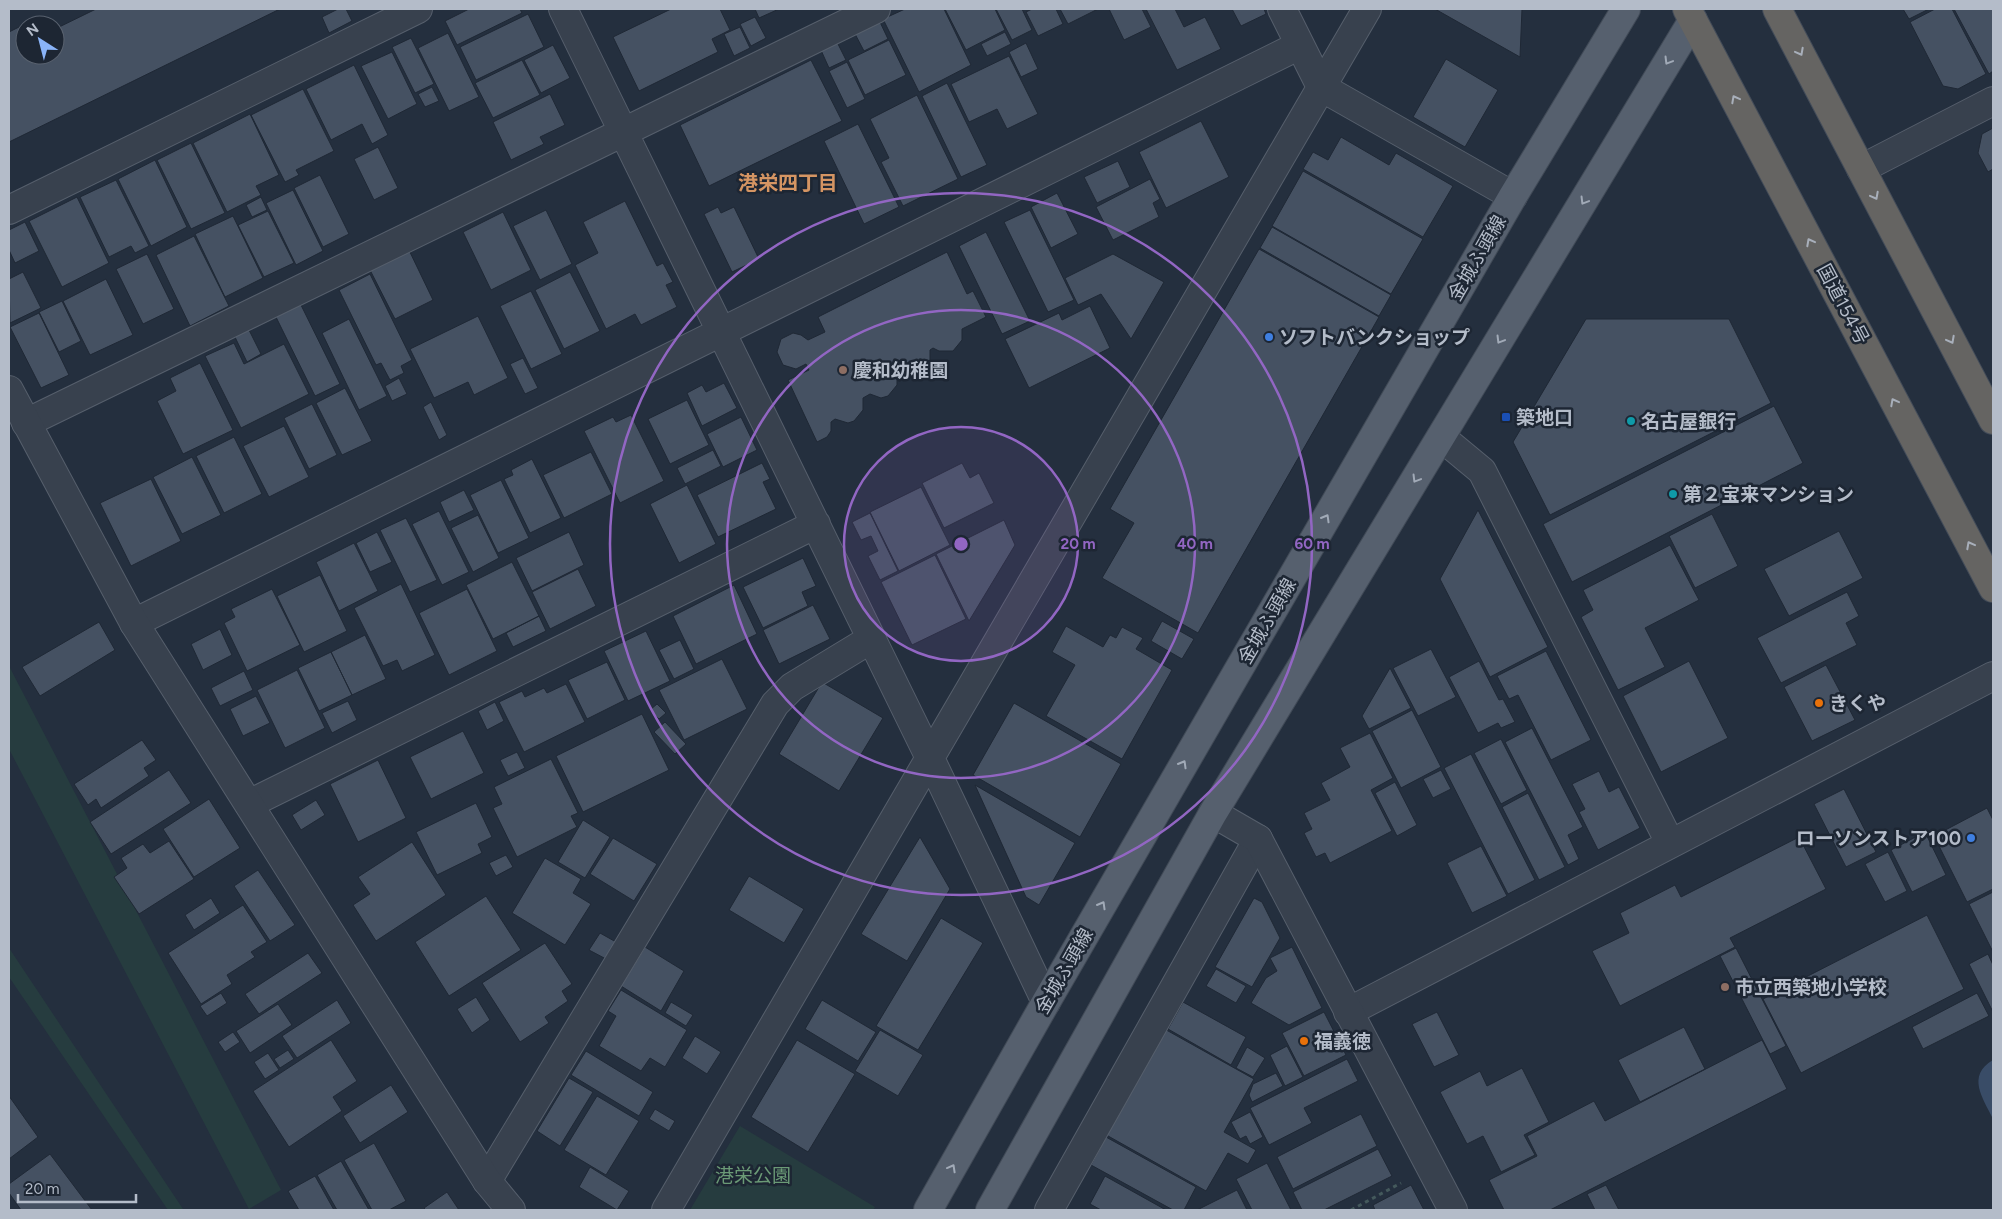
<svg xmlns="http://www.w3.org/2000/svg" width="2002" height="1219" viewBox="0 0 2002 1219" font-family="Figtree,'Noto Sans JP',sans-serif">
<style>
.green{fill:#263c3f}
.water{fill:#394c67}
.building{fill:#455162;stroke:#1f2835}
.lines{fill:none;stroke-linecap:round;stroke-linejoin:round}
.minor-casing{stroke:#565f6c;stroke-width:30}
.tertiary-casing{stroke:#565f6c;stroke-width:30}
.primary-casing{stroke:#414a57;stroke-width:30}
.trunk-casing{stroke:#434c59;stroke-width:30}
.path{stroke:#44595c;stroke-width:3;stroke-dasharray:4 4;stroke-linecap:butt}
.minor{stroke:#38414e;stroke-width:28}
.tertiary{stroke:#38414e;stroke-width:28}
.primary{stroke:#56606e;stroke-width:28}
.trunk{stroke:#656462;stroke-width:28}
.oneway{stroke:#a8afba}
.oneway2{stroke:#a1aab7}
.ring{fill:none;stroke:#9266c3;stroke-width:2.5}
.shop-dot{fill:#3f7fe0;stroke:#1d2633;stroke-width:2}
.education-dot{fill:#8d6e63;stroke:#1d2633;stroke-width:2}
.transit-dot{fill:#1a4fb4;stroke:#1d2633;stroke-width:2}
.culture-dot{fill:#0f9aa8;stroke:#1d2633;stroke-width:2}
.food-dot{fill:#e8710a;stroke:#1d2633;stroke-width:2}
.labels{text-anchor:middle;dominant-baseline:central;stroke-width:5;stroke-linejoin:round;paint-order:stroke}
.street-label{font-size:19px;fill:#b4bcc9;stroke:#1d2633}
.poi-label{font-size:19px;font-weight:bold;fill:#b4bcc9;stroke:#1d2633;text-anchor:start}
.park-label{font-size:19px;fill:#6b9a76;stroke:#1d2633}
.neighbourhood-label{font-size:20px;font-weight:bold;fill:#d59563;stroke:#1d2633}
.centre{fill:#9266c3;stroke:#1d2633;stroke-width:2.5}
.ring-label{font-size:15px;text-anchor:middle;font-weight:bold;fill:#9266c3;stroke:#1d2633;stroke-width:5;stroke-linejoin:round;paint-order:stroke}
</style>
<rect width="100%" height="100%" fill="#242f3e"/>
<!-- green -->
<path class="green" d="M9,666L281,1190L249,1209L9,749Z
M9,948L183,1209L182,1210H168L9,977Z
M740,1126L875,1207L873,1210H690Z"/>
<!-- water -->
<path class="water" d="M1993,1060V1119C1983,1098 1966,1076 1993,1060Z"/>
<!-- building -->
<path class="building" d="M96,9H280L9,142V32L33,20L36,25H25V55H55V29Z
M338,9H346L352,21L329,33L322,17Z
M469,9H520L522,13L457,45L445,21Z
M671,9H720L730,30L712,39L718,52L639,91L613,37Z
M755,9H779L759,18Z
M905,9H944L971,65L919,92L883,19Z
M945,9H995L1005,30L966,50Z
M996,9H1022L1032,30L1012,40Z
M1032,9H1056L1063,24L1038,36L1026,12Z
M1060,9H1098L1068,24Z
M1109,9H1142L1151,27L1124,40Z
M1146,9H1175L1184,27L1205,17L1221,49L1177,70Z
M1232,9H1264L1266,14L1241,26Z
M1435,9H1522L1520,57Z
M1903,9H1929L1909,19Z
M1935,9H1952L1986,74L1958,89L1943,86L1910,22Z
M1954,9H1993V71L1989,74Z
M528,14L544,47L476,80L460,47Z
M755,17L766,38L751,46L740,24Z
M879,20L888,39L864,51L854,32Z
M740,27L750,48L734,56L724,34Z
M1005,32L1011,44L987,56L981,44Z
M448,33L479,97L449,111L418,48Z
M411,38L434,84L415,93L392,47Z
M836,40L846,60L829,68L820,48Z
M889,40L906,75L865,95L848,60Z
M1026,43L1038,69L1021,77L1009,52Z
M553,45L570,78L541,93L524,60Z
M392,52L417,104L388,119L361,66Z
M1009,56L1038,114L1007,129L997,109L969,122L951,84Z
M1446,59L1498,90L1465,147L1413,117Z
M522,60L540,95L493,118L475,83Z
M811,60L842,121L709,186L680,125Z
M847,62L865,99L847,108L829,71Z
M354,65L388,135L372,144L362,124L331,140L306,89Z
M947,83L987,165L961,177L922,96Z
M432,87L439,101L425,107L418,94Z
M303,89L334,151L296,170L299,175L285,182L251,115Z
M550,94L565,125L540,137L544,144L511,160L493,122Z
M917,95L958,179L903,206L881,162L889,158L870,119Z
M250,114L279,175L256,186L261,195L227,212L193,143Z
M1201,121L1229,177L1166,208L1139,152Z
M858,124L899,207L864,224L824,141Z
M1993,128V169L1988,172L1978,153L1982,134Z
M1341,137L1389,165L1396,153L1453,186L1423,237L1303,169L1313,152L1328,160Z
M191,143L225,213L191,229L157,160Z
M378,147L398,188L374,200L354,159Z
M155,160L187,227L151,246L118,179Z
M1118,161L1130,187L1097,203L1084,177Z
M1303,171L1423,239L1391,294L1272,226Z
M320,175L349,234L323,247L294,188Z
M1150,179L1160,199L1153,203L1159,217L1113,240L1096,207Z
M116,180L149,246L135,253L131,246L109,257L80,197Z
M293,190L323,251L296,265L266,203Z
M1057,193L1078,234L1051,248L1031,207Z
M77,197L109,263L62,287L29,221Z
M261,197L267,210L252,217L246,205Z
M625,201L657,266L663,263L673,282L666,285L677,307L641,325L635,314L606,329L575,265L598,253L583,222Z
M718,207L721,213L734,207L759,259L732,272L704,214Z
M546,210L572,264L540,280L513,226Z
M1030,210L1074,300L1048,312L1004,222Z
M268,211L294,263L264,277L238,225Z
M503,212L531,270L491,290L463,232Z
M233,216L263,278L225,297L195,234Z
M25,222L39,251L15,263L9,250V230Z
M1272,227L1391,295L1379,316L1260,248Z
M986,232L1030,321L1002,334L959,246Z
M194,236L229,306L190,326L156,255Z
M408,248L433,300L395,319L369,268Z
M1259,249L1379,317L1198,633L1102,578L1134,523L1110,509Z
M947,252L967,294L973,291L986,317L962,329V340L953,351H939L933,348L930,350V362L920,372L914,374L902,370L897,374V385L888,396L881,398L870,394L863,398V410L854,421L848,423L835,419L831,422V431L827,437L817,442L788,380L809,370L806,364L796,369L783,365L777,352L781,339L793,333L801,335L808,340L825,332L818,317Z
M147,254L174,309L143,324L116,269Z
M1113,254L1164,282L1131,339L1101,294L1078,305L1065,278Z
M23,272L41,308L10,323L9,279Z
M570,272L600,331L564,349L535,290Z
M370,274L412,360L401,366L404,373L390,380L381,363L376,365L339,290Z
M106,279L133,335L90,355L63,301Z
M531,291L562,354L531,369L500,306Z
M62,301L81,341L59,352L39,312Z
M299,301L340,384L315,396L274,313Z
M1090,306L1110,348L1029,388L1005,339L1059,313L1062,320Z
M39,313L69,375L41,388L10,327Z
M478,316L508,378L474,395L468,382L434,398L410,349Z
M349,319L387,396L359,410L322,333Z
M1586,319H1729L1771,403L1550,515L1513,442Z
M248,328L261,354L247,362L234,335Z
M234,343L244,364L284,344L309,394L241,428L205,356Z
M523,358L538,388L525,394L510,364Z
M200,363L233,430L183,454L157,401L176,391L170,378Z
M399,378L407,394L392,401L385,386Z
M724,383L737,408L702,426L687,393L702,385L706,392Z
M345,388L372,441L342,455L316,403Z
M687,400L709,445L670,464L648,419Z
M431,402L447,435L439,440L423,407Z
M312,404L337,455L309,469L284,418Z
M1774,406L1803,463L1572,582L1543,524Z
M631,415L664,481L620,503L584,431L613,417L616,422Z
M741,417L757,450L723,467L707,434Z
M284,426L309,477L269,497L243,446Z
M234,437L262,494L224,513L196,456Z
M713,450L721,466L685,484L677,468Z
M591,452L612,494L564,518L543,475Z
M192,457L221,515L182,534L153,477Z
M532,459L561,518L530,533L504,479L513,475L511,470Z
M762,463L770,479L763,482L776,509L718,537L697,495Z
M962,463L970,478L979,473L994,503L944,528L922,483Z
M151,479L181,541L131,566L100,503Z
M501,480L529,538L498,553L470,495Z
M687,485L716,544L679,563L650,504Z
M921,487L950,545L899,571L870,512Z
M464,490L474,510L449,522L440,502Z
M1478,510L1548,647L1490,677L1440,579Z
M439,511L469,572L442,585L412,524Z
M870,513L898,571L880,580L868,556L878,551L871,536L861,540L852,522Z
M1712,514L1738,566L1695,588L1669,536Z
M478,515L499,558L473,572L451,528Z
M406,518L437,580L410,592L380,530Z
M1004,520L1015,545L969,621L936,554Z
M1839,531L1863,578L1789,616L1764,569Z
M377,532L392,562L370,572L356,543Z
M569,532L584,565L532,591L516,558Z
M354,543L378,591L339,611L316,562Z
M1670,545L1699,600L1645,628L1665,667L1618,690L1581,617L1593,610L1583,590Z
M935,555L966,619L912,645L881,582Z
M803,558L816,586L802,592L808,606L763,628L743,587Z
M512,562L539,616L493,639L466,585Z
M578,569L596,606L550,629L532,592Z
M320,575L347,631L304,652L277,596Z
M401,584L435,655L402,671L397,660L383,666L354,608Z
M734,585L757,634L696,664L673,616Z
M272,589L300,645L247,671L224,623L235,617L231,609Z
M467,589L497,651L449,675L419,613Z
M1847,592L1859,616L1846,623L1857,645L1781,683L1757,638Z
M813,605L830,639L779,664L763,630Z
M539,616L546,631L513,647L506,633Z
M1162,621L1194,639L1182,659L1151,641Z
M99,622L115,650L40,696L22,667Z
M1066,626L1103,647L1110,635L1116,638L1122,627L1143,638L1136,649L1172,670L1122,759L1046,716L1075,665L1052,652Z
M220,629L232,655L203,670L191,644Z
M646,631L670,681L628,701L604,651Z
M365,635L386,679L352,695L331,652Z
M680,640L694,669L674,679L659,650Z
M1431,649L1456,697L1418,716L1393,668Z
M1546,651L1591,740L1551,760L1518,695L1509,699L1497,676Z
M331,652L352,695L319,711L298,668Z
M722,659L747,709L684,740L659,690Z
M1479,661L1499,700L1503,699L1515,722L1501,728L1498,723L1478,733L1449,677Z
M1689,661L1728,738L1661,772L1623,696Z
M607,662L625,700L587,719L568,680Z
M1826,665L1855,720L1812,741L1784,687Z
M1390,668L1411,708L1369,729L1362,716Z
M297,670L325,728L285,748L257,690Z
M244,671L253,690L220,706L211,688Z
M822,682L883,718L839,791L779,754Z
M566,684L585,722L524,752L499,702L522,691L525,697L544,688L547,693Z
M256,696L270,723L243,736L230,709Z
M348,701L357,720L332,733L322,713Z
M495,702L504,721L487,730L478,711Z
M1014,703L1121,764L1080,837L973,775Z
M657,704L666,713L659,719L650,710Z
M1412,710L1441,767L1401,788L1372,731Z
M642,714L669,770L583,812L556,756Z
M665,722L686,744L675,754L654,732Z
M1532,728L1583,827L1568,835L1579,859L1568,865L1505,742Z
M463,731L484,773L431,799L410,757Z
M1370,733L1393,778L1371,790L1392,831L1330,863L1325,853L1316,857L1304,833L1312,829L1304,813L1330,800L1321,783L1350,767L1340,748Z
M1501,739L1527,790L1501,804L1474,753Z
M142,740L156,760L144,768L149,776L101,808L96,799L88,805L74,784Z
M517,752L525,768L508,776L500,760Z
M1471,754L1535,880L1508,894L1444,768Z
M551,759L578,813L571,816L577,827L517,857L493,808L502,804L494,787Z
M378,760L406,818L358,842L330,784Z
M169,770L191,803L111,854L90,822Z
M1441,770L1451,789L1433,798L1423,779Z
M1599,771L1609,792L1619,787L1640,828L1598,850L1579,812L1585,809L1572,784Z
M1395,782L1417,825L1397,836L1375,793Z
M975,785L1075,843L1039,905L1026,897Z
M1844,789L1876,852L1846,867L1814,804Z
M1528,793L1565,867L1539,880L1502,807Z
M209,799L240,848L194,877L163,829Z
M316,800L325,815L301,830L292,815Z
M476,803L492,837L478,844L482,853L437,875L416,832Z
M1987,808L1993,820V889L1967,902L1934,836Z
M583,820L610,837L585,878L558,862Z
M1925,832L1946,875L1912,892L1891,850Z
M920,837L950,889L907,961L861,934Z
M1799,837L1826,889L1730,938L1735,947L1620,1006L1592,951L1629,933L1620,913L1675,885L1681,897Z
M613,838L657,864L634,901L590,874Z
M169,841L194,879L139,914L114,877L127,868L121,858L143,844L150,853Z
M412,842L446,895L376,941L353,905L370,894L358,877Z
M1481,846L1507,896L1472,913L1447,863Z
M1888,852L1907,891L1885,902L1865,864Z
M506,855L513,867L496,876L489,863Z
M545,858L581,879L573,893L591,904L565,945L512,913Z
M258,870L295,925L270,941L234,886Z
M749,876L804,909L784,943L729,910Z
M1993,892V952L1969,904Z
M486,896L521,950L449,996L415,942Z
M211,898L220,913L194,930L185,915Z
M1254,898L1262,902L1280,938L1252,987L1215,967Z
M243,905L267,942L251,952L255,957L227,975L232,984L201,1004L168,953Z
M1927,915L1964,989L1801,1073L1763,999Z
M941,918L983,943L918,1050L876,1026Z
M600,933L616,942L606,959L589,950Z
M545,943L572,984L562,991L568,1001L545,1017L549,1023L520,1042L482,983Z
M645,947L684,971L661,1011L621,986Z
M1292,947L1322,1008L1289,1025L1251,1003L1266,978L1277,971L1270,958Z
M1736,948L1786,1046L1770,1054L1720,956Z
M308,953L322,973L259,1014L245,994Z
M1988,954L1993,965V1012L1969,964Z
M1216,969L1246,986L1236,1003L1206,986Z
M621,990L687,1030L665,1067L650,1058L641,1071L599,1046L616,1016L608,1011Z
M221,993L227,1003L207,1016L200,1006Z
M1977,993L1989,1016L1923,1049L1912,1027Z
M476,997L490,1020L472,1033L457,1009Z
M337,1000L351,1023L297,1058L282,1036Z
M822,1000L876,1032L858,1061L805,1029Z
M671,1002L693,1015L686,1026L665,1013Z
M1183,1002L1246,1037L1231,1065L1168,1029Z
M278,1004L292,1025L250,1053L236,1031Z
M1324,1012L1346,1055L1304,1076L1282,1033Z
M1437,1012L1459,1055L1434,1067L1412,1024Z
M1161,1027L1254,1079L1224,1132L1256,1150L1248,1164L1228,1153L1206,1191L1101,1132Z
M1684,1027L1705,1069L1640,1102L1618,1060Z
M880,1030L923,1055L898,1096L855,1071Z
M233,1032L240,1042L225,1052L218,1042Z
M695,1036L721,1052L707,1074L682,1058Z
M331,1040L357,1081L333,1097L342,1111L289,1147L253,1091Z
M797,1040L855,1074L808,1152L751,1117Z
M1762,1040L1787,1089L1550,1210H1504L1489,1180L1537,1156L1527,1136L1594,1101L1605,1121Z
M1287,1046L1303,1077L1285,1086L1270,1055Z
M1247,1047L1265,1058L1253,1077L1236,1068Z
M288,1050L294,1059L280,1068L274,1059Z
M586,1051L653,1092L639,1116L571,1075Z
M268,1053L279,1070L265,1079L254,1062Z
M1347,1059L1358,1081L1304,1108L1312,1123L1269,1145L1250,1108Z
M1522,1068L1549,1122L1524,1135L1535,1155L1501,1172L1483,1136L1467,1144L1440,1092L1480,1071L1487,1086Z
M1276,1073L1283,1086L1252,1102L1249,1095L1253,1084Z
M569,1078L593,1092L560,1146L537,1131Z
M391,1085L408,1112L360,1143L343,1116Z
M9,1096L38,1137L9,1159Z
M597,1096L639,1121L606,1175L564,1150Z
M655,1109L675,1121L669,1131L649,1119Z
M1250,1112L1263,1137L1250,1144L1246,1136L1240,1139L1231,1122Z
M1361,1114L1377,1146L1293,1189L1277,1157Z
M1106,1137L1196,1187L1184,1210H1173L1091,1165Z
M374,1143L406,1201L389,1210H372L344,1160Z
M1378,1149L1392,1176L1324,1210H1302L1293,1192Z
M50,1154L92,1210H21L9,1193V1184Z
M341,1161L369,1210H337L317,1175Z
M1267,1163L1291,1210H1252L1236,1179Z
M590,1167L629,1191L617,1210L579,1187Z
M315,1176L334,1210H299L288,1191Z
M1105,1176L1166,1210H1101L1090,1204Z
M1411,1185L1424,1210H1375L1373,1205Z
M1606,1185L1619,1210H1595L1587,1194Z
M1237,1190L1247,1210H1197Z
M447,1192L459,1210H426L424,1208Z"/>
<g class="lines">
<!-- minor casing -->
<g class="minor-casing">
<path id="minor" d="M563,9L929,756L1046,1002
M1282,9L1321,87L1513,196
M1861,169L1993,101
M9,210L418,9
M26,423L876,9
M1441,437L1482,471L1670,843
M134,623L1300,45
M249,804L816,524
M1348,1012L1993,676
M487,1181L775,704L792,687L871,639
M666,1210L1367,9
M1049,1210L1258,839"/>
</g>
<!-- tertiary casing -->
<g class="tertiary-casing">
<path id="tertiary" d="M9,390L134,623L487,1181L511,1210
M1213,813L1258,839L1453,1210"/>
</g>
<!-- primary casing -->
<g class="primary-casing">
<path id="primary" d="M928,1210L1046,1002L1513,196L1626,9
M990,1210L1213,813L1693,20"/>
</g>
<!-- trunk casing -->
<g class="trunk-casing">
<path id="trunk" d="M1687,9L1993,588
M1777,9L1993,420"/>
</g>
<!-- path -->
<path class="path" d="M1351,1210L1401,1183"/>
<!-- minor -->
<use href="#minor" class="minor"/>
<!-- tertiary -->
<use href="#tertiary" class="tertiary"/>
<!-- primary -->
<use href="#primary" class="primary"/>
<!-- trunk -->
<use href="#trunk" class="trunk"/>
</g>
<!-- one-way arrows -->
<defs><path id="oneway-chevron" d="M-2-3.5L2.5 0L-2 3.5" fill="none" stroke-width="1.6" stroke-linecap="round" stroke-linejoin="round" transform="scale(1.25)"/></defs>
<g class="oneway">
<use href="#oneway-chevron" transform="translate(1800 52) rotate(62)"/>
<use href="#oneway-chevron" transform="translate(1735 99) rotate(-118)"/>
<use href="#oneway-chevron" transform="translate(1875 196) rotate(62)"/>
<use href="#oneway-chevron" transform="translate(1810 242) rotate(-118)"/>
<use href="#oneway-chevron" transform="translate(1951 340) rotate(62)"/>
<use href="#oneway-chevron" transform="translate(1894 402) rotate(-118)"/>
<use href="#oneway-chevron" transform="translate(1970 545) rotate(-118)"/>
</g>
<g class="oneway2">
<use href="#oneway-chevron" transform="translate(1668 61) rotate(121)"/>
<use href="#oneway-chevron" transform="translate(1584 201) rotate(121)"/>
<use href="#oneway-chevron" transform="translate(1500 340) rotate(121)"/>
<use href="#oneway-chevron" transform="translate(1416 479) rotate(121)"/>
<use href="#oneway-chevron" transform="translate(1326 518) rotate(-60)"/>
<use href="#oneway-chevron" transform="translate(1183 764) rotate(-60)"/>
<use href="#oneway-chevron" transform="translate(1102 905) rotate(-60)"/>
<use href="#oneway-chevron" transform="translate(952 1168) rotate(-61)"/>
</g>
<!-- distance rings -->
<circle cx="961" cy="544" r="117" fill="#9266c3" fill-opacity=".12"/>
<g class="ring">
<circle cx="961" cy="544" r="117"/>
<circle cx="961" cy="544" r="234"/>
<circle cx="961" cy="544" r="351"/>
</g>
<!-- markers -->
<g class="shop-dot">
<circle cx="1269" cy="337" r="5"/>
<circle cx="1971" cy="838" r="5"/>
</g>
<g class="education-dot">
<circle cx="843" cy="370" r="5"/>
<circle cx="1725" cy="987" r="5"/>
</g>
<rect class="transit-dot" x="1501" y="412" width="10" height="10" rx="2.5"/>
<g class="culture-dot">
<circle cx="1631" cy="421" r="5"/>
<circle cx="1673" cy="494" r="5"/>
</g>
<g class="food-dot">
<circle cx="1819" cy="703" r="5"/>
<circle cx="1304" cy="1041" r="5"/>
</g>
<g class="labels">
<!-- street labels -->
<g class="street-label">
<text transform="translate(1477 258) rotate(-60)">金城ふ頭線</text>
<text transform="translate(1843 304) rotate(62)">国道154号</text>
<text transform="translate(1267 621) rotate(-60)">金城ふ頭線</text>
<text transform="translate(1064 971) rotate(-60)">金城ふ頭線</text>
</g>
<!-- poi labels -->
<g class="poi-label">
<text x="1279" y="337">ソフトバンクショップ</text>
<text x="853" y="370">慶和幼稚園</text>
<text x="1516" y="417">築地口</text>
<text x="1641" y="421">名古屋銀行</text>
<text x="1683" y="494">第２宝来マンション</text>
<text x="1829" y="703">きくや</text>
<text x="1961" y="838" text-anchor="end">ローソンストア100</text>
<text x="1735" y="987">市立西築地小学校</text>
<text x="1314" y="1041">福義徳</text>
</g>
<!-- park labels -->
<g class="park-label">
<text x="753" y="1175">港栄公園</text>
</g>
<!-- neighbourhood labels -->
<g class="neighbourhood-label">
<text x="788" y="183">港栄四丁目</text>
</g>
</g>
<circle cx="961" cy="544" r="8" class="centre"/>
<g class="ring-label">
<text x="1078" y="549">20 m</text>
<text x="1195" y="549">40 m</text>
<text x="1312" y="549">60 m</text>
</g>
<!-- border -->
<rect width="2002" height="1219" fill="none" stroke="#b4bcc9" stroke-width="20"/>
<!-- north arrow -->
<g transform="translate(40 40) rotate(324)"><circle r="24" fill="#1d2633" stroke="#59626f"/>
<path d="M0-4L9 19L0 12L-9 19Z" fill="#8ab4f8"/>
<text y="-8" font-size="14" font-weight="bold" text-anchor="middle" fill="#b4bcc9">N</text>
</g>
<!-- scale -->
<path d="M18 1194v8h118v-8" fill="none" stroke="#b4bcc9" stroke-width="2.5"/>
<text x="25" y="1194" font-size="15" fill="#b4bcc9" stroke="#1d2633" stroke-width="4" paint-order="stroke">20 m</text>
</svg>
